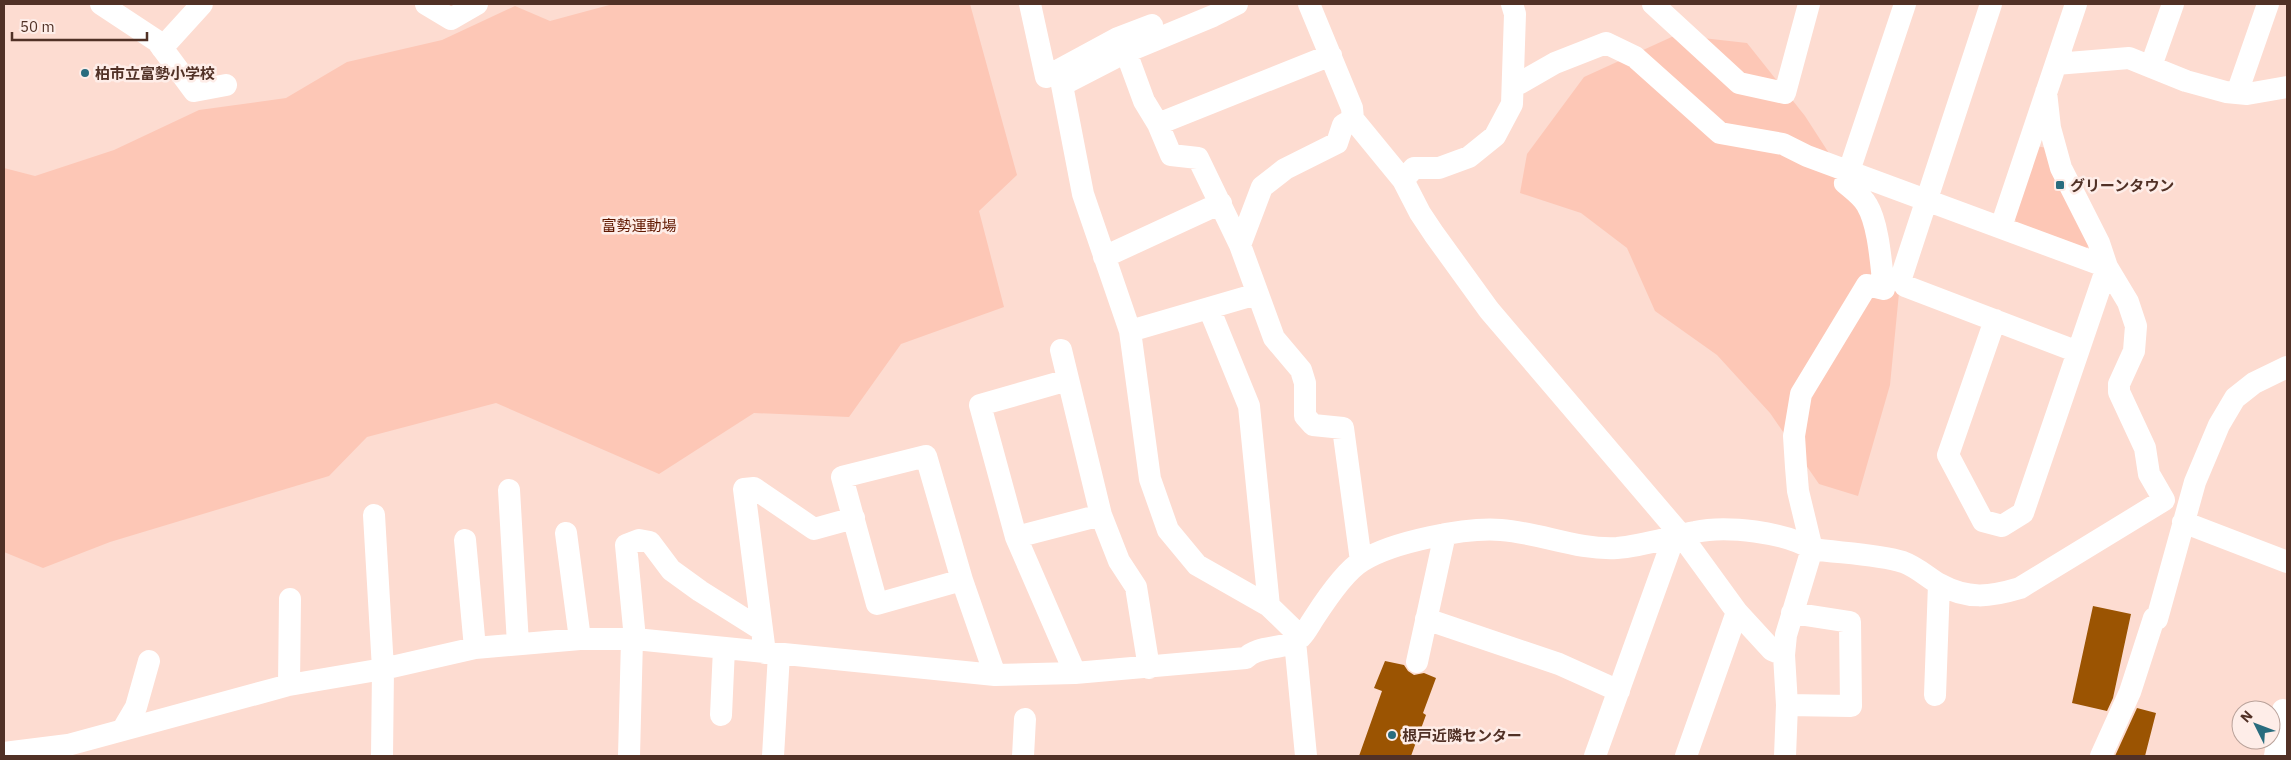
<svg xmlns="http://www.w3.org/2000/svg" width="2291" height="760" viewBox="0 0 2291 760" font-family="'IBM Plex Sans','Noto Sans JP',sans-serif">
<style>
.green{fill:#fdc7b6}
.building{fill:#9b5402}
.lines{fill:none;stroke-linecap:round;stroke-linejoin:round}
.minor{stroke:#fff;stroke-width:22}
.poi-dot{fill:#296c7e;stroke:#feede8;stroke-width:2}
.labels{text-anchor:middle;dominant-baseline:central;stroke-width:5;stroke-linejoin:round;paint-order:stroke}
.poi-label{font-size:15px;font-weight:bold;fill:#513126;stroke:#feede8;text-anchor:start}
.park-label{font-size:15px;fill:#601800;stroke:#feede8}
</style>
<rect width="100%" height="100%" fill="#fddcd1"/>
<!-- green -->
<path class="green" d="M613,4H970L1017,175L979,211L1004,307L901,344L849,417L754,413L659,474L496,403L367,437L329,476L110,542L43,568L4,552V168L35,176L114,150L199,110L286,98L347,62L442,40L515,6L550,21Z
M1676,35L1747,43L1805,116L1854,192L1899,293L1890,385L1858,496L1819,484L1770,413L1717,355L1655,311L1627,248L1581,213L1520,193L1527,154L1584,77Z
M2037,146L2046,148L2090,243L2085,251L2019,226L2014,218Z"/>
<!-- building -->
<path class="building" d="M2093,606L2131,614L2113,698L2107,711L2072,703Z
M1385,661L1404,665L1408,671L1414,675L1424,673L1436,678L1423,713L1426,715L1411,756H1359L1382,691L1374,688Z
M2137,708L2156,713L2145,756H2115Z"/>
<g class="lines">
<!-- minor -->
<path class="minor" d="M101,4L157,41L194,91L226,85
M426,4L451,19L477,4
M1030,4L1046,77L1118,38L1152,25
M1237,4L1213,16L1126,52L1062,85L1083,194L1130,331L1150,479L1168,530L1197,565L1269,606L1301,637
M1309,4L1352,108L1353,119L1403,180L1420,213L1434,234L1489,310L1681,535L1737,612L1772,650L1784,655
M1653,4L1739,83L1785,93L1809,4
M1991,4L1901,278L1905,286L2078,352
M162,48L202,4
M1126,52L1144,101L1158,124L1171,155L1198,158L1240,245L1274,338L1301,370L1305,383V416L1313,425L1343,428L1361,561
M2056,64L2129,58L2186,81L2226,92L2247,94L2287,87
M2151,66L2173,4
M1513,87L1555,63L1606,43L1635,57L1720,133L1783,144L1807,156L2107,267
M2237,93L2268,4
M1158,124L1331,55
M1403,180L1414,168H1439L1469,157L1495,136L1512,104L1515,14L1512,4
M2001,227L2076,4
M1240,245L1262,187L1285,169L1337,143L1343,125L1353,119
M1104,257L1221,203
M1209,308L1249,406L1269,606
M1995,320L1948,455L1983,521L2002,526L2023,513L2107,267
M1130,331L1257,294
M1061,350L1101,515L1119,561L1136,587L1149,668
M1068,380L980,405L1016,537L1075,673
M509,490L518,644
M374,515L383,669L382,756
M2183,522L2287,562
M566,533L580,639
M1016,537L1101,515
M465,540L475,648
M962,580L877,604L842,477L926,456L962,580L995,675
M1426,619L1559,664L1619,691
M635,639L626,545L639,540L650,542L671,570L700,591L762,630
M1295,641L1306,756
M765,653L744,489L754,488L814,529L854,518
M1417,662L1445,534
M289,685L290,599
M1935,695L1939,584
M1787,705L1851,706L1850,622L1792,613
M721,715L724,648
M123,729L136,707L149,661
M4,753L68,745L289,685L383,669L475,648L580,639H635L995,675L1075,673L1246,658C1259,644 1286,651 1301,637C1306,632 1310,624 1314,618C1325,601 1345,571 1362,561C1392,542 1466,527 1501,530C1541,533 1577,550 1617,548C1643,546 1669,537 1695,532C1726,525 1785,532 1812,549C1839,553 1878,554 1903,562C1917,567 1927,577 1939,584C1968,600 1990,597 2020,588L2164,500L2149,474L2145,448L2119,392V384L2134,351L2136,326L2128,302L2107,267L2099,243L2061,168L2050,128L2046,92
M629,756L632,639
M773,756L779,654
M1023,756L1025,719
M1595,756L1674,537
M1686,756L1737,612
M1785,756L1787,705L1784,655L1786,635L1812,549L1798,491L1796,467L1794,436L1801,394L1867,285L1884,289C1881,265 1879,225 1867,205C1862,196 1853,190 1845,183L1905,4
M2101,756L2130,692L2154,618L2157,619L2195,482L2219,425L2235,398L2254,383L2287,367
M2275,756L2283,710"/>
</g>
<!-- markers -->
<g class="poi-dot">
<circle cx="85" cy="73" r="5"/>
<rect x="2055" y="180" width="10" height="10" rx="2.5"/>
<circle cx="1392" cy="735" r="5"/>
</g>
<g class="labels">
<!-- poi labels -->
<g class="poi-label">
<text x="95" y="73">柏市立富勢小学校</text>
<text x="2070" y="185">グリーンタウン</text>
<text x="1402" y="735">根戸近隣センター</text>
</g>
<!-- park labels -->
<g class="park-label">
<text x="639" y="225">富勢運動場</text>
</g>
</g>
<!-- border -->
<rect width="2291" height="760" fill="none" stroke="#513126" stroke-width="10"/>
<!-- north arrow -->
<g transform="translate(2256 725) rotate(312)"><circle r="24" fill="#feede8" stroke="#b9a29a"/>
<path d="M0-4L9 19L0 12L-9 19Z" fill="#296c7e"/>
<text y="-8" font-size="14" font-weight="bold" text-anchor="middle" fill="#513126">N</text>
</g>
<!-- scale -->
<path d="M12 32v8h135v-8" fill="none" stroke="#513126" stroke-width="2.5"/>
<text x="20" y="32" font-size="15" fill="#513126" stroke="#feede8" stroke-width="4" paint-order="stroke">50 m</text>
</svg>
